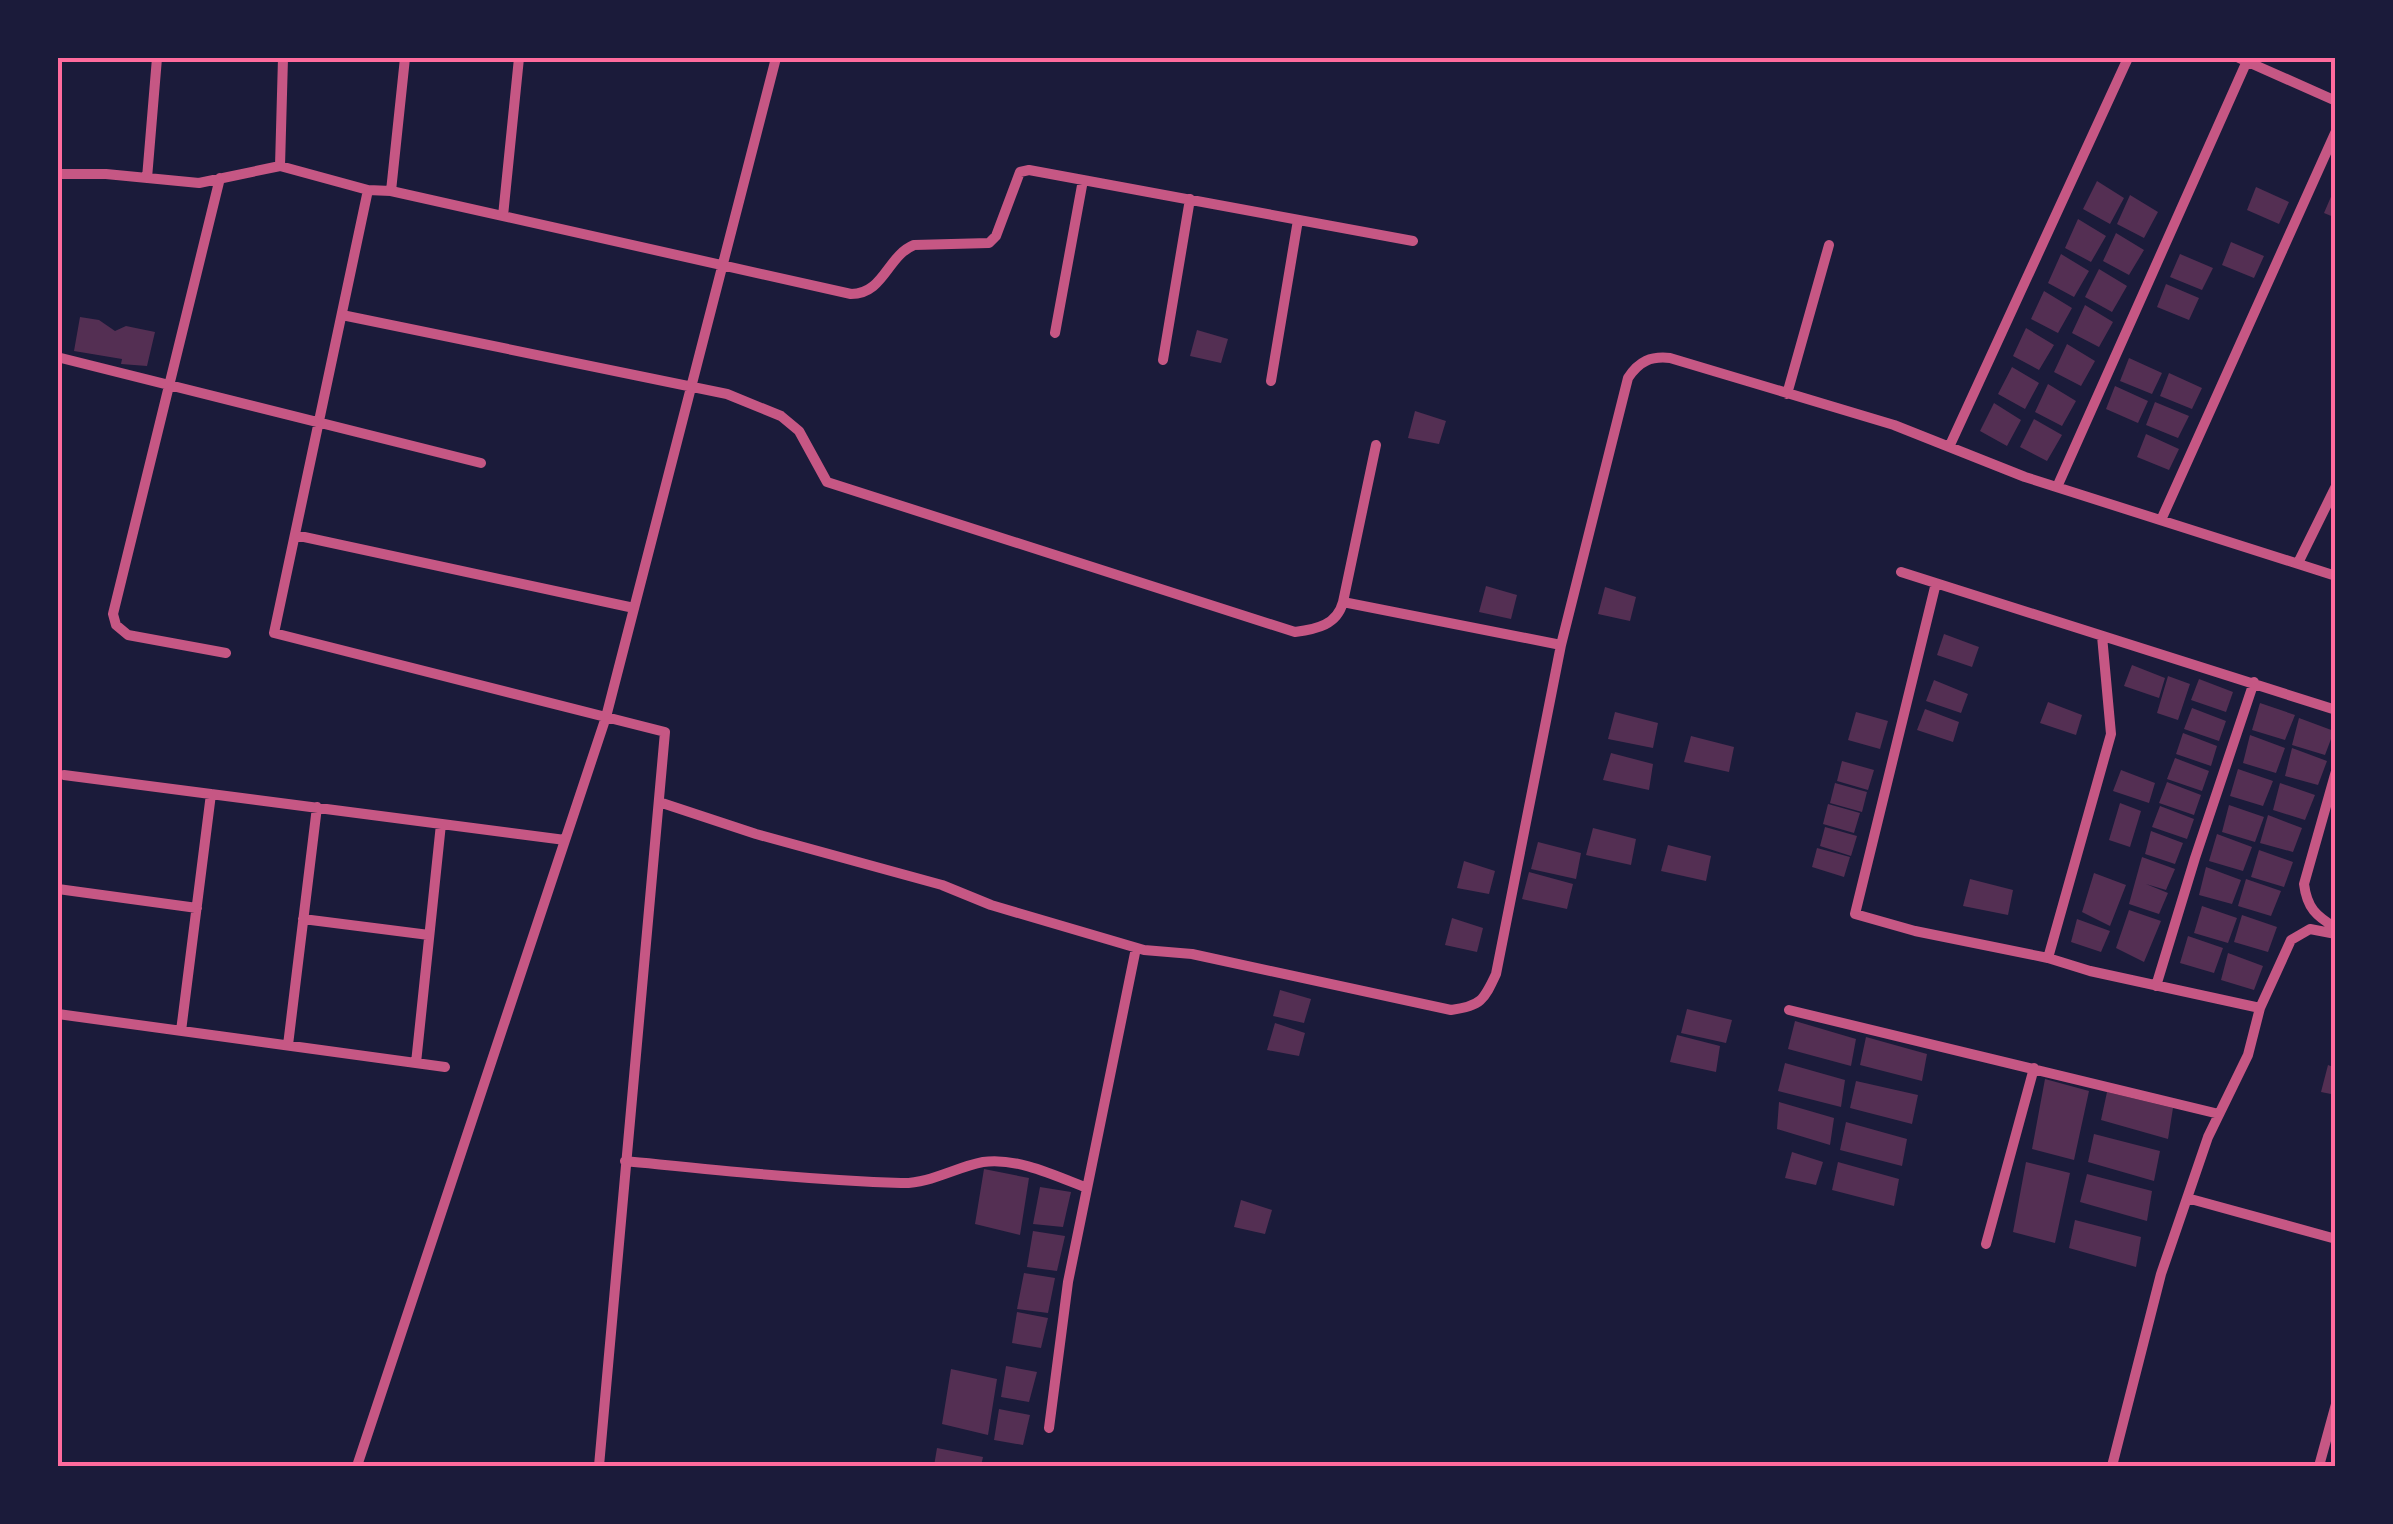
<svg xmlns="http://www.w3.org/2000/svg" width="2393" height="1524" viewBox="0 0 2393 1524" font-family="'PT Sans',sans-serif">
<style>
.building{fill:#542f53}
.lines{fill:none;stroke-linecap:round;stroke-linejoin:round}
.minor{stroke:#c65784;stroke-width:10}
.neatline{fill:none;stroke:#ff6b9d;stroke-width:4}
</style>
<rect width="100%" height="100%" fill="#1b1b3a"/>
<!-- building -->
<path class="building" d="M2097,181L2124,198L2110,224L2083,209Z
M2336,185V218L2324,213Z
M2256,187L2289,202L2279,224L2247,210Z
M2130,195L2158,212L2144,238L2117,224Z
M2078,219L2106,236L2091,262L2065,248Z
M2116,233L2144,250L2129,275L2103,261Z
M2231,242L2264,256L2254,278L2222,265Z
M2061,254L2089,271L2074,297L2048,283Z
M2180,254L2213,268L2202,290L2170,277Z
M2099,269L2127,286L2112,312L2085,297Z
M2166,284L2199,298L2189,320L2157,307Z
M2044,291L2072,308L2058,333L2031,319Z
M2085,305L2113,322L2099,347L2072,333Z
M80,317L99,320L115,331L126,326L155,332L147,366L121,364L122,359L74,351Z
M2026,328L2054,345L2039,370L2013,356Z
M1197,330L1228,339L1221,363L1190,356Z
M2067,344L2095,361L2081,386L2054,372Z
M2129,358L2162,373L2152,394L2120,381Z
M2012,367L2039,383L2025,409L1998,394Z
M2169,373L2202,388L2192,409L2160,396Z
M2048,384L2076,401L2062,426L2035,412Z
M2115,386L2148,401L2138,423L2106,409Z
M2155,402L2189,416L2178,438L2146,425Z
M1994,403L2021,420L2007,446L1980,431Z
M1415,411L1446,421L1439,444L1408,438Z
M2034,419L2062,435L2047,461L2020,447Z
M2146,434L2179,449L2169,470L2137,457Z
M1486,586L1517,595L1511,619L1479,612Z
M1605,587L1636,597L1630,621L1598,614Z
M1944,634L1979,647L1972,667L1937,655Z
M2132,665L2165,678L2159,698L2124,686Z
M2168,676L2190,684L2178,720L2157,713Z
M2199,679L2233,692L2226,712L2191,700Z
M1934,680L1968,694L1961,713L1926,701Z
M2048,702L2082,715L2076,735L2040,723Z
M2260,703L2295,715L2285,740L2252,730Z
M2192,708L2226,721L2219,741L2184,729Z
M1925,709L1959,722L1953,742L1917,730Z
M1615,712L1658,723L1653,748L1608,739Z
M1856,712L1888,721L1880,749L1848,740Z
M2299,718L2334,731L2325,755L2292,745Z
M2183,733L2217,746L2211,766L2176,754Z
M2250,735L2285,748L2276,773L2243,763Z
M1691,736L1734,747L1729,772L1684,762Z
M2292,748L2327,761L2318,785L2285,776Z
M1611,753L1653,764L1649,790L1603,780Z
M2175,758L2209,771L2202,791L2167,779Z
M1842,761L1874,770L1868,790L1837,781Z
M2238,769L2273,781L2263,806L2230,796Z
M2121,770L2155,783L2149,803L2113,791Z
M2167,782L2201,795L2194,815L2159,803Z
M1835,783L1867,792L1862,812L1830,803Z
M2280,783L2315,795L2305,820L2273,810Z
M2120,803L2141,811L2130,847L2109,840Z
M1828,804L1860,813L1854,833L1823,824Z
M2229,805L2264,817L2255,842L2222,832Z
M2160,806L2194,819L2187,839L2152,827Z
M2268,815L2302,828L2293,852L2260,843Z
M1825,827L1857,836L1851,856L1820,846Z
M1593,828L1636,839L1631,865L1586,855Z
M2151,831L2183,843L2175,864L2145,854Z
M2217,834L2252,847L2243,871L2209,861Z
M1538,842L1581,853L1576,879L1531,869Z
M1668,845L1711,856L1706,881L1661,871Z
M1817,848L1850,857L1844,877L1812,867Z
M2259,850L2293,862L2284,887L2251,877Z
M2142,857L2175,869L2166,890L2146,884L2168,893L2159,914L2129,904Z
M1464,861L1495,871L1489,894L1457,888Z
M2206,867L2241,880L2232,904L2199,895Z
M1529,872L1573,884L1567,909L1522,899Z
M2094,873L2126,885L2110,926L2082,912Z
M1970,879L2013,890L2008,915L1963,906Z
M2246,879L2281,891L2271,916L2238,906Z
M2202,906L2237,918L2228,943L2194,933Z
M2129,910L2161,921L2144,962L2116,948Z
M2242,915L2277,927L2268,952L2234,942Z
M1452,918L1483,928L1477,952L1445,945Z
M2077,919L2110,931L2101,952L2071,942Z
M2188,936L2223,948L2214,973L2180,963Z
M2228,953L2263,966L2254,990L2221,980Z
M1280,990L1311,999L1304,1023L1273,1016Z
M1687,1009L1732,1020L1726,1043L1681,1033Z
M1795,1021L1856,1039L1851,1066L1788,1049Z
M1275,1023L1305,1033L1299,1056L1267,1050Z
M1677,1035L1720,1046L1716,1072L1670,1062Z
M1866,1037L1927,1054L1922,1081L1860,1065Z
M1785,1063L1845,1080L1841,1107L1778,1091Z
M2328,1065L2336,1068V1095L2321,1092Z
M2045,1079L2089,1091L2074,1160L2032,1149Z
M1856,1081L1918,1095L1912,1124L1850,1108Z
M2107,1092L2173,1108L2168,1139L2101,1120Z
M1779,1102L1834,1118L1830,1145L1777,1129Z
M1846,1122L1907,1139L1902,1166L1840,1150Z
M2094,1134L2160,1151L2154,1181L2088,1162Z
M1792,1152L1823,1162L1816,1185L1785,1178Z
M1838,1162L1899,1179L1894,1206L1832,1190Z
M2026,1162L2070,1173L2055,1243L2013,1232Z
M984,1169L1029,1178L1020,1235L975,1224Z
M2087,1174L2152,1191L2147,1221L2080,1202Z
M1040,1187L1071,1192L1063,1227L1033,1224Z
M1241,1200L1272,1210L1265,1234L1234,1227Z
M2075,1220L2141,1237L2136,1267L2069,1248Z
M1033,1231L1065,1236L1057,1271L1027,1267Z
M1024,1273L1055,1278L1048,1313L1017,1309Z
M1017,1312L1048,1318L1041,1348L1012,1343Z
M1006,1366L1037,1372L1029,1402L1001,1397Z
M951,1369L997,1379L988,1435L942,1424Z
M999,1409L1030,1415L1023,1445L994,1440Z
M937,1448L983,1457L981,1466H934Z"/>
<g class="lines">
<!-- minor -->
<path class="minor" d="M283,58L280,166L368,190L274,633L665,732L599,1466
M2239,58L2336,101
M58,174H106L199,183L280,166
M147,178L157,58
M220,178L113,614L116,625L128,635L226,653
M368,190L391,191L405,58
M391,191L851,294C884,294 887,256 914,245L989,243L996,236L1020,172L1029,170L1413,241
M503,216L519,58
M342,315L727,394L781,416L799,431L827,482L1295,632C1317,629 1337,625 1343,602L1561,645
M1055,333L1083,180
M61,358L481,463
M1163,360L1190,199
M1271,381L1298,220
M1787,394L1829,245
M1950,445L2128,58
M2057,487L2247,61
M2161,520L2336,131
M295,535L634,608
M2298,563L2336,486
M1901,572L2336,710
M1936,583L1855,914L1915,931L2048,958L2090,971L2260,1008
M1343,602L1376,445
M2336,771L2304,884C2307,908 2316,916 2336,928
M64,775L565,840
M659,802L756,834L942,885L991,905L1144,950L1192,954L1451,1010C1481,1006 1484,1000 1496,974L1561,645L1628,378C1639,361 1651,356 1670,358L1894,425L2025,477L2336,576
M58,889L197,908
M303,919L429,935
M2048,958L2111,734L2102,636
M2156,986L2195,858L2254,682
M1789,1010L2219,1114
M58,1014L445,1067
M181,1031L211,794
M288,1045L317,807
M416,1063L441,824
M625,1161C717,1170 809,1180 901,1183C929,1184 956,1167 983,1162C1017,1157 1056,1176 1087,1188
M2187,1198L2336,1239
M1986,1244L2034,1068
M1049,1428L1068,1282L1136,948
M357,1466L606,717L776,58
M2112,1466L2161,1274L2208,1137L2248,1055L2260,1008L2291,940L2310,929L2336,934
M2319,1466L2336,1404"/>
</g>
<!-- border -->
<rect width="2393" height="1524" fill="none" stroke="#1b1b3a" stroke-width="120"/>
<rect x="60" y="60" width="2273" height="1404" class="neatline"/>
</svg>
